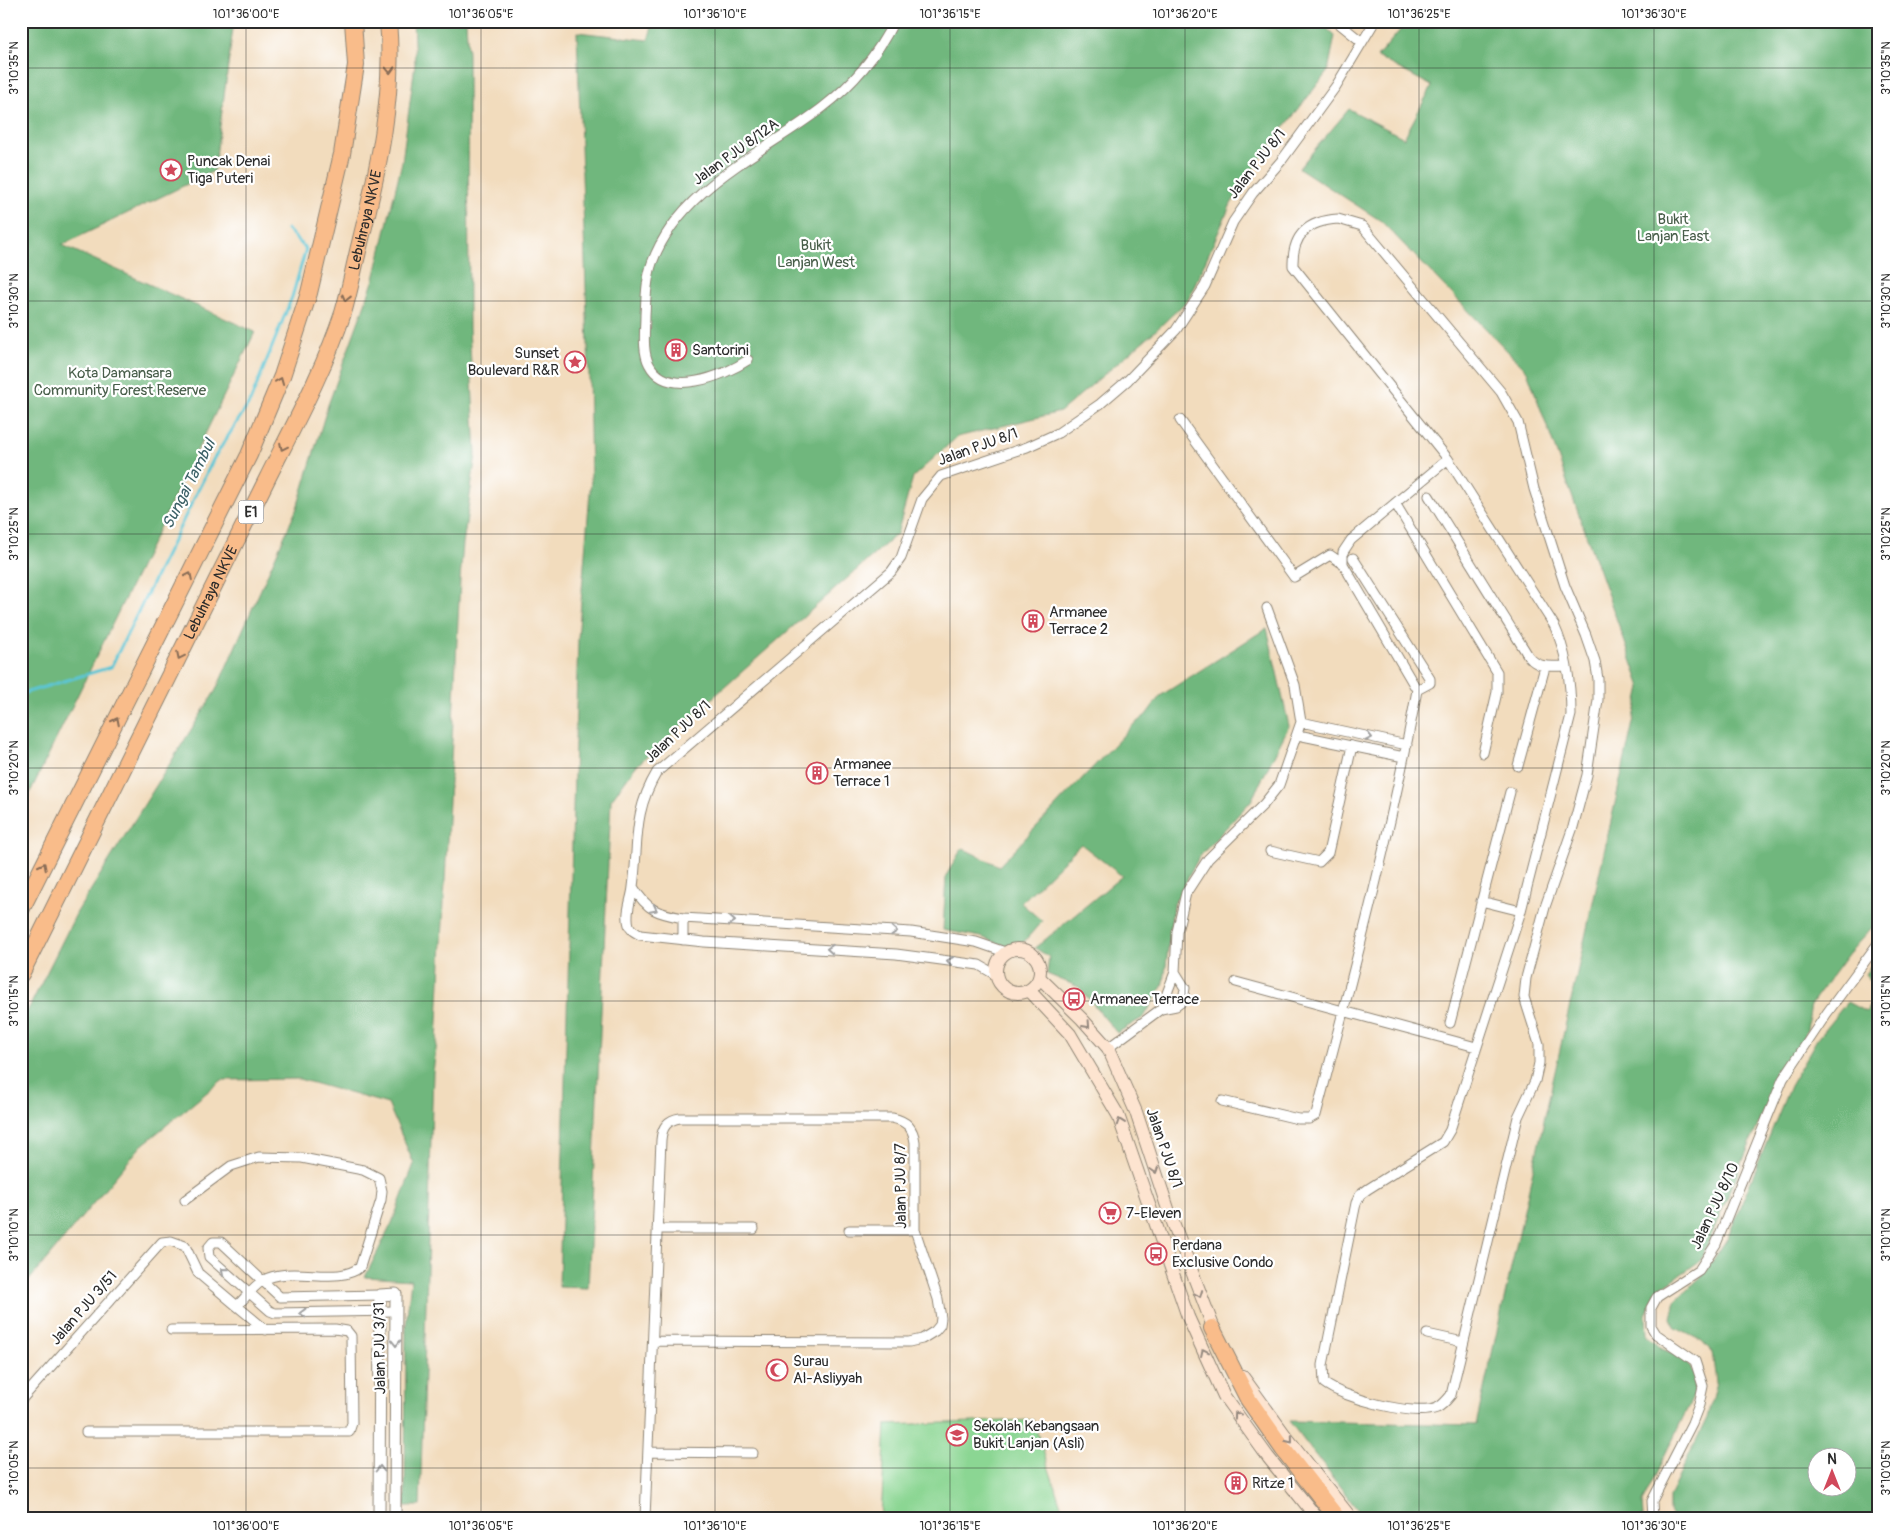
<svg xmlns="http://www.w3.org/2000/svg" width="1900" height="1539" viewBox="0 0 1900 1539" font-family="Pangolin,sans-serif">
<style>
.green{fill:#8bd693;stroke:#5b805f}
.forest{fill:#70b77d;stroke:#4e7154;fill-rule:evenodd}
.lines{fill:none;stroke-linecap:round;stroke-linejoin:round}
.stream{stroke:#5bc6d6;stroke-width:3}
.minor-casing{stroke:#8e8474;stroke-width:11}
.tertiary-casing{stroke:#8e8474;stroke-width:13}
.secondary-casing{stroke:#8e8474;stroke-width:14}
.motorway-casing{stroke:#8e8474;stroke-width:18}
.minor{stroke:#fff;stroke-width:9}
.tertiary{stroke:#fff;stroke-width:11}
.secondary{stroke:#fde4d0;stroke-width:12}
.motorway{stroke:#f9bc8a;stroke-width:16}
.oneway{stroke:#886c56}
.oneway2{stroke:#a0a0a0}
.oneway3{stroke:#94887e}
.ticks{fill:none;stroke:#2b2b2b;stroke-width:1;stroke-opacity:0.45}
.labels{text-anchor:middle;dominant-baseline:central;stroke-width:4.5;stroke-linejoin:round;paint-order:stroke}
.shield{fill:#fff;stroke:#6b6b6b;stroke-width:1}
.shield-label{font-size:14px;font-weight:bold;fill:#2b2b2b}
.street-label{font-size:15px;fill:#2b2b2b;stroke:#fff}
.poi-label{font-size:15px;fill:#2b2b2b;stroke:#fff;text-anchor:start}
.park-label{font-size:15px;fill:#485e4a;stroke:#fff}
.water-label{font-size:16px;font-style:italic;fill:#3c6167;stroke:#fff}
.neatline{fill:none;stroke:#2b2b2b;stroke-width:2}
.ticks-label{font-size:12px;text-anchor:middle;fill:#2b2b2b}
</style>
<rect width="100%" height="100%" fill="#fff"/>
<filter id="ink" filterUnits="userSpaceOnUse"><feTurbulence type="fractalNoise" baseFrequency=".02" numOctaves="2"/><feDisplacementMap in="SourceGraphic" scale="10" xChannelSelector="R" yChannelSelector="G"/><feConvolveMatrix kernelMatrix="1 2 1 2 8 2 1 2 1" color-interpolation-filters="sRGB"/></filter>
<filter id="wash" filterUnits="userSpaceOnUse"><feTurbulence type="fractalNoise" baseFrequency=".0096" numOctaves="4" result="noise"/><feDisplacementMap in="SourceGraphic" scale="20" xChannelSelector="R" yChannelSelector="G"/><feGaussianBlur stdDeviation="1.12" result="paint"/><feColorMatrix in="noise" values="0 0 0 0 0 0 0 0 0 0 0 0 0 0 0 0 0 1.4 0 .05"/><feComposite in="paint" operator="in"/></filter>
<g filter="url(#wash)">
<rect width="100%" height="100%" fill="#f2dcbd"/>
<!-- green -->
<path class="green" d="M1033,1420L1065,1518H881L886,1425Z"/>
<!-- forest -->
<path class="forest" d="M21,21H234L214,171L62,245L255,332L21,811Z
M413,21H466L468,54L469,328L476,454L463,544L460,580L437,1042L433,1072L420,1506H405L406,1325L411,1280L365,1277L392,1223L414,1164L388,1104L299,1079L222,1080L141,1146L21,1290V1024L77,912L216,690L297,508L328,405L374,279L402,162L415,64Z
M654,21H1319L1335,36L1328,71L1259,160L1231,204L1188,300L1154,332L1060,412L957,437L913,477L897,534L636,766L611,800L588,1288L559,1287L578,639L591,480L589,374L577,32L648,40Z
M1408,21H1879V920L1848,954L1811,1004L1807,1030L1768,1101L1701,1260L1656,1292L1646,1315L1647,1335L1662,1349L1685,1358L1695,1376L1694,1395L1642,1502L1643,1518H1364L1289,1421L1476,1425L1641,687L1527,371L1381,221L1299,168L1349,109L1404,138L1432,86L1377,57Z
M1267,628L1289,726L1251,801L1199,857L1173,906L1164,983L1144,1017L1117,1033L1079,987L1047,974L1049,957L1035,948L1122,876L1081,844L1021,903L1042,921L1022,944L1005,946L981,937L943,930L946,876L962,848L999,866L1133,725L1146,715L1160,696Z
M1879,956V1518H1673L1669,1512V1497L1707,1418L1716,1382L1712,1352L1702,1341L1676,1328L1671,1318L1675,1301L1703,1275L1727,1239L1790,1086L1817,1039L1847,1002L1866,1012L1879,990L1865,974ZM1848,1456V1486H1818V1456Z"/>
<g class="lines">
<!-- stream -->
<path class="stream" d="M21,694L111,667L214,458L250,402L292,297L306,249L287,229"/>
</g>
</g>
<g filter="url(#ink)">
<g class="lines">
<!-- minor casing -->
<g class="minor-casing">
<path id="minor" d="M1336,21L1362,42
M1338,219L1362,226L1501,392L1518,422L1534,489L1565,586L1586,635L1595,661L1598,679V700L1587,775L1573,827L1545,907L1526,978L1524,997L1539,1044V1063L1535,1081L1518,1117L1451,1395C1447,1400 1443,1405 1437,1408C1414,1417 1343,1398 1324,1383L1323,1365L1356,1203L1360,1195L1368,1189L1443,1142L1450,1130L1521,911L1571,715C1571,685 1567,653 1554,625L1448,459L1293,266C1292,235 1307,221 1338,219Z
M748,360C724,376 667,399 649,364C642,351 645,330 645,315C646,298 646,280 652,263C680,187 762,154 822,108C852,85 877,56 894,21
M1180,420L1294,577L1330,555L1343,564
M1429,496L1529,657C1539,669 1551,666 1566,666
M1395,503L1497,672V692L1483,753
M1353,558L1430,679V683L1417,690
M1301,722L1407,745
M1298,735L1404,757
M1518,766L1545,667
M1270,851L1319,862L1328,853L1352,746
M633,887C648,911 657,913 683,918L911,932L976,942L1005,952
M1481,901L1521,911
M683,940V918
M996,975L979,965L896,954L704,942L640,935C635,932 630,930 629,925C625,912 632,899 633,887C639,842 632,814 657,772L891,572L901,558L922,499L941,476L1027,447L1058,433L1100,404L1128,380L1176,330L1205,286L1233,222L1253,193L1282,160L1336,86L1375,21
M1236,982L1476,1047
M1161,1009L1175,972L1177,932L1186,893L1208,859L1264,804L1279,785L1301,722L1295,685L1267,608
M1450,1023L1510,792
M1108,1048L1161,1009L1176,1006L1183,1001L1185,988L1175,972
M1222,1101L1298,1119H1309L1316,1115C1353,974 1391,833 1417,690L1343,564V552L1351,540L1448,459
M185,1200L231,1166L259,1157L302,1158L363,1170L379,1178L382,1191L381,1200L360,1267C338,1286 291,1264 262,1281C253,1287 245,1298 237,1306L266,1330
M657,1229H754
M849,1230H915
M380,1295L280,1297L221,1242H213L208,1248L209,1257L270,1311L275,1313L396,1311
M1427,1334L1463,1342
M21,1400L162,1242L171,1241L185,1246L198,1273L237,1306
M86,1432H349L352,1423L351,1336L347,1331L335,1329L171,1330
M648,1452L753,1453
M305,1518L395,1517
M645,1518L661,1140C662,1127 667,1120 680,1118H892C907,1121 913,1128 915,1142V1230L938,1299L941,1318L940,1325L935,1331L922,1339L909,1342L653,1341
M1653,1518L1652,1501L1692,1423L1699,1405L1703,1386L1695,1361L1656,1334L1651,1326V1308L1657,1297L1699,1270L1716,1244L1783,1079L1827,1013L1879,942"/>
</g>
<!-- tertiary casing -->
<g class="tertiary-casing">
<path id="tertiary" d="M379,1518L380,1295L396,1294L395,1518"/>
</g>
<!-- secondary casing -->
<g class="secondary-casing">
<path id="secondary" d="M996 971a22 22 0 1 1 44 0a22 22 0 1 1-44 0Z
M1040,978L1082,1019L1108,1048L1136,1112L1169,1212L1216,1334
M1029,990L1070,1034L1118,1115L1188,1317L1224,1396L1268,1457L1317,1518
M1243,1377L1285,1435L1351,1518"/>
</g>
<!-- motorway casing -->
<g class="motorway-casing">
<g id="motorway">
<path d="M21,910L249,455L282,376L309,293L342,154L356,65L353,21"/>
<path id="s1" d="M21,974L267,479C293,427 325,368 343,313C350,290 354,266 360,243C378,170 395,96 388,21"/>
<path d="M1212,1328L1248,1399L1283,1449L1337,1518"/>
</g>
</g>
<!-- minor -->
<use href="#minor" class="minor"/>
<!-- tertiary -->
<use href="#tertiary" class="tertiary"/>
<!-- secondary -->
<use href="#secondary" class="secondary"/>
<!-- motorway -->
<use href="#motorway" class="motorway"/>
</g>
<!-- one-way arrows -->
<defs><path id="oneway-chevron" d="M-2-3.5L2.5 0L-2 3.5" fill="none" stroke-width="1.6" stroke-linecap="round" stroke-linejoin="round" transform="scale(1.25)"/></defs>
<g class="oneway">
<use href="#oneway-chevron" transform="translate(390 70) rotate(88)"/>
<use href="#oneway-chevron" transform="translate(346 298) rotate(104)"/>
<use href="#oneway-chevron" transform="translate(280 381) rotate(-68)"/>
<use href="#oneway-chevron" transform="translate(283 447) rotate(116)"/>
<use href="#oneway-chevron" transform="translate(189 576) rotate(-64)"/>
<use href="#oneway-chevron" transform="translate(180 656) rotate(116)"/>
<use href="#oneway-chevron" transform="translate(116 721) rotate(-63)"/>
<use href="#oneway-chevron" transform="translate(43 866) rotate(-63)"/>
</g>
<g class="oneway2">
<use href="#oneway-chevron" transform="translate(1369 737) rotate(12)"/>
<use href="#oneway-chevron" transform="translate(654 909) rotate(27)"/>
<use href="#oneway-chevron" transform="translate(732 921) rotate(3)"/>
<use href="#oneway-chevron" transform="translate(894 931) rotate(3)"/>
<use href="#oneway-chevron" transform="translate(830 949) rotate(-176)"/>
<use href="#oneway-chevron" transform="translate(950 961) rotate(-172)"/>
<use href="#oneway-chevron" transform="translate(224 1271) rotate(-139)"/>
<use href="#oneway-chevron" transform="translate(303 1313) rotate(-179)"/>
<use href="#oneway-chevron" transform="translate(396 1343) rotate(90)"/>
<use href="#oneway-chevron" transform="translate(380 1469) rotate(-90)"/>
</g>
<g class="oneway3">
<use href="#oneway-chevron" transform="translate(1087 1025) rotate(48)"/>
<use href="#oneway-chevron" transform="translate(1120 1122) rotate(-109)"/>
<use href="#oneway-chevron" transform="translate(1155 1170) rotate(72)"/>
<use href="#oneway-chevron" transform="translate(1199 1294) rotate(69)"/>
<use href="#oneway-chevron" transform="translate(1204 1352) rotate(-115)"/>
<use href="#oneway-chevron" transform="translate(1237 1415) rotate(-126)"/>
<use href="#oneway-chevron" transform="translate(1290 1440) rotate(51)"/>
</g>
</g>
<!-- ticks -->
<path class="ticks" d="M246,21V1518M481,21V1518M715,21V1518M950,21V1518M1185,21V1518M1419,21V1518M1654,21V1518M21,68H1879M21,301H1879M21,534H1879M21,768H1879M21,1001H1879M21,1235H1879M21,1468H1818M1848,1468H1879"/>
<!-- icons -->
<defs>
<g id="sight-ring" transform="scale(1.125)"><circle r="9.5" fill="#fff" stroke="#d1495b" stroke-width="1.5"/><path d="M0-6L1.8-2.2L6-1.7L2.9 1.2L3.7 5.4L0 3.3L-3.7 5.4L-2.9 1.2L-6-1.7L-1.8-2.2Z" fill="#d1495b"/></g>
<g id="building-ring" transform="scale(1.125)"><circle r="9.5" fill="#fff" stroke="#d1495b" stroke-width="1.5"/><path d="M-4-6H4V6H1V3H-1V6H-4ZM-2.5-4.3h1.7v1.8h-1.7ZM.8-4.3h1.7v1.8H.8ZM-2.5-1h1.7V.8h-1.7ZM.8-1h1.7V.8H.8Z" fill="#d1495b"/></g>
<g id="bus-ring" transform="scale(1.125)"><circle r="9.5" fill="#fff" stroke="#d1495b" stroke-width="1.5"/><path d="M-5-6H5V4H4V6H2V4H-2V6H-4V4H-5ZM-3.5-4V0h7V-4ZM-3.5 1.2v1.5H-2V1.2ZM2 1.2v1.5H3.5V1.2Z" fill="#d1495b"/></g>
<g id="supermarket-ring" transform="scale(1.125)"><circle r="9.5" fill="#fff" stroke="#d1495b" stroke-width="1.5"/><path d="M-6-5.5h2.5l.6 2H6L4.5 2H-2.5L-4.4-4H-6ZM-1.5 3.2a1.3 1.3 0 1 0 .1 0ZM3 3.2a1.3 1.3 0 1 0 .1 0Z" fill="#d1495b"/></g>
<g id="mosque-ring" transform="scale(1.125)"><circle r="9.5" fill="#fff" stroke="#d1495b" stroke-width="1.5"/><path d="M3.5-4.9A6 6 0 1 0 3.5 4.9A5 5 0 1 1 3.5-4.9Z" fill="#d1495b"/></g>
<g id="school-ring" transform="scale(1.125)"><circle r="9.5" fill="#fff" stroke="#d1495b" stroke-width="1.5"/><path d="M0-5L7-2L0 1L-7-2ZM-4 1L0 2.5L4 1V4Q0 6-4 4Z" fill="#d1495b"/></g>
</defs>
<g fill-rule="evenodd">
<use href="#sight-ring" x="171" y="170"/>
<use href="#building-ring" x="676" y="350"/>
<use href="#sight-ring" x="575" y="362"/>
<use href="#building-ring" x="1033" y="621"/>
<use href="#building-ring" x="817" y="773"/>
<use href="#bus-ring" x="1074" y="999"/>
<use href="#supermarket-ring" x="1110" y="1213"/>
<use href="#bus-ring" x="1156" y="1254"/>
<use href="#mosque-ring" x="777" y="1370"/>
<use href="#school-ring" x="957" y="1435"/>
<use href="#building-ring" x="1236" y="1483"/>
</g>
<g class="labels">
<!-- shield labels -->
<rect class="shield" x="238.5" y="500.5" width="25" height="23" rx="4"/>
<g class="shield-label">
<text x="251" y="512">E1</text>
</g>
<!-- street labels -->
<g class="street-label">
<text transform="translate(736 152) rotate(-36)">Jalan PJU 8/12A</text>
<text transform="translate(1257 164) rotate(-52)">Jalan PJU 8/1</text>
<text stroke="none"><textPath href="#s1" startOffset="831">Lebuhraya NKVE</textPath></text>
<text transform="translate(978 447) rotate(-20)">Jalan PJU 8/1</text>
<text stroke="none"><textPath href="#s1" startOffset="426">Lebuhraya NKVE</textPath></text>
<text transform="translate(678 732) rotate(-43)">Jalan PJU 8/1</text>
<text transform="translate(1164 1148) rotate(71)">Jalan PJU 8/1</text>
<text transform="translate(901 1186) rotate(-91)">Jalan PJU 8/7</text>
<text transform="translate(1715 1206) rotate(-65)">Jalan PJU 8/10</text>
<text transform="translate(84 1308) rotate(-49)">Jalan PJU 3/51</text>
<text transform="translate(380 1348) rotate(-91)">Jalan PJU 3/31</text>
</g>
<!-- poi labels -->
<g class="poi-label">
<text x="187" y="161">Puncak Denai<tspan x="187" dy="17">Tiga Puteri</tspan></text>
<text x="692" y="350">Santorini</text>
<text x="559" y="353" text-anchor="end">Sunset<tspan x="559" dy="17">Boulevard R&amp;R</tspan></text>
<text x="1049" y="612">Armanee<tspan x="1049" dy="17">Terrace 2</tspan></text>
<text x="833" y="764">Armanee<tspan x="833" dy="17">Terrace 1</tspan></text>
<text x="1090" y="999">Armanee Terrace</text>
<text x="1126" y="1213">7-Eleven</text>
<text x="1172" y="1245">Perdana<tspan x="1172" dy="17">Exclusive Condo</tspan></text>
<text x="793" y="1361">Surau<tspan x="793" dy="17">Al-Asliyyah</tspan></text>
<text x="973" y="1426">Sekolah Kebangsaan<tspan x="973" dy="17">Bukit Lanjan (Asli)</tspan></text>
<text x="1252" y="1483">Ritze 1</text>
</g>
<!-- park labels -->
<g class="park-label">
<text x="1673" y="219">Bukit<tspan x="1673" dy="17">Lanjan East</tspan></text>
<text x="816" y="245">Bukit<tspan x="816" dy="17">Lanjan West</tspan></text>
<text x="120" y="373">Kota Damansara<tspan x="120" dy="17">Community Forest Reserve</tspan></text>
</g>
<!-- water labels -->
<g class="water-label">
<text transform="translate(189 484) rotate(-63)">Sungai Tambul</text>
</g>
</g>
<!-- margin -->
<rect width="1900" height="1539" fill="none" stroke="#fff" stroke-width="55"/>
<!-- north arrow -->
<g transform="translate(1832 1472)"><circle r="24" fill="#ffffff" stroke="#aaaaaa"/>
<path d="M0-4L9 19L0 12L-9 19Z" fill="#d1495b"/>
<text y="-8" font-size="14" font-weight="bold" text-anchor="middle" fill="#2b2b2b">N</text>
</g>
<rect x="28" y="28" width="1844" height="1484" class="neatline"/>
<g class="ticks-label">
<text x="246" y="18">101°36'00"E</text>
<text x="481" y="18">101°36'05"E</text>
<text x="715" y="18">101°36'10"E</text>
<text x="950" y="18">101°36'15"E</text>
<text x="1185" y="18">101°36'20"E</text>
<text x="1419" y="18">101°36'25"E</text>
<text x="1654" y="18">101°36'30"E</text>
<text transform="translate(14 68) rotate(-90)" y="4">3°10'35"N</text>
<text transform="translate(1886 68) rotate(-90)" y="4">3°10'35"N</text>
<text transform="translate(14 301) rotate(-90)" y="4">3°10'30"N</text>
<text transform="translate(1886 301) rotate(-90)" y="4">3°10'30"N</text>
<text transform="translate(14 534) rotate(-90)" y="4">3°10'25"N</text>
<text transform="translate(1886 534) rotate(-90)" y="4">3°10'25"N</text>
<text transform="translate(14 768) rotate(-90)" y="4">3°10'20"N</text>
<text transform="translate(1886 768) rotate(-90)" y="4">3°10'20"N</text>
<text transform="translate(14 1001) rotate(-90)" y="4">3°10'15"N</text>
<text transform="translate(1886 1001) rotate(-90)" y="4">3°10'15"N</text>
<text transform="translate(14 1235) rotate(-90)" y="4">3°10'10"N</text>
<text transform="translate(1886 1235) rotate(-90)" y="4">3°10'10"N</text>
<text transform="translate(14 1468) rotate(-90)" y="4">3°10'05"N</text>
<text transform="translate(1886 1468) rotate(-90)" y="4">3°10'05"N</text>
<text x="246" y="1530">101°36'00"E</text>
<text x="481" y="1530">101°36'05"E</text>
<text x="715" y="1530">101°36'10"E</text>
<text x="950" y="1530">101°36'15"E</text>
<text x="1185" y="1530">101°36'20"E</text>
<text x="1419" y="1530">101°36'25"E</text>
<text x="1654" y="1530">101°36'30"E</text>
</g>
</svg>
